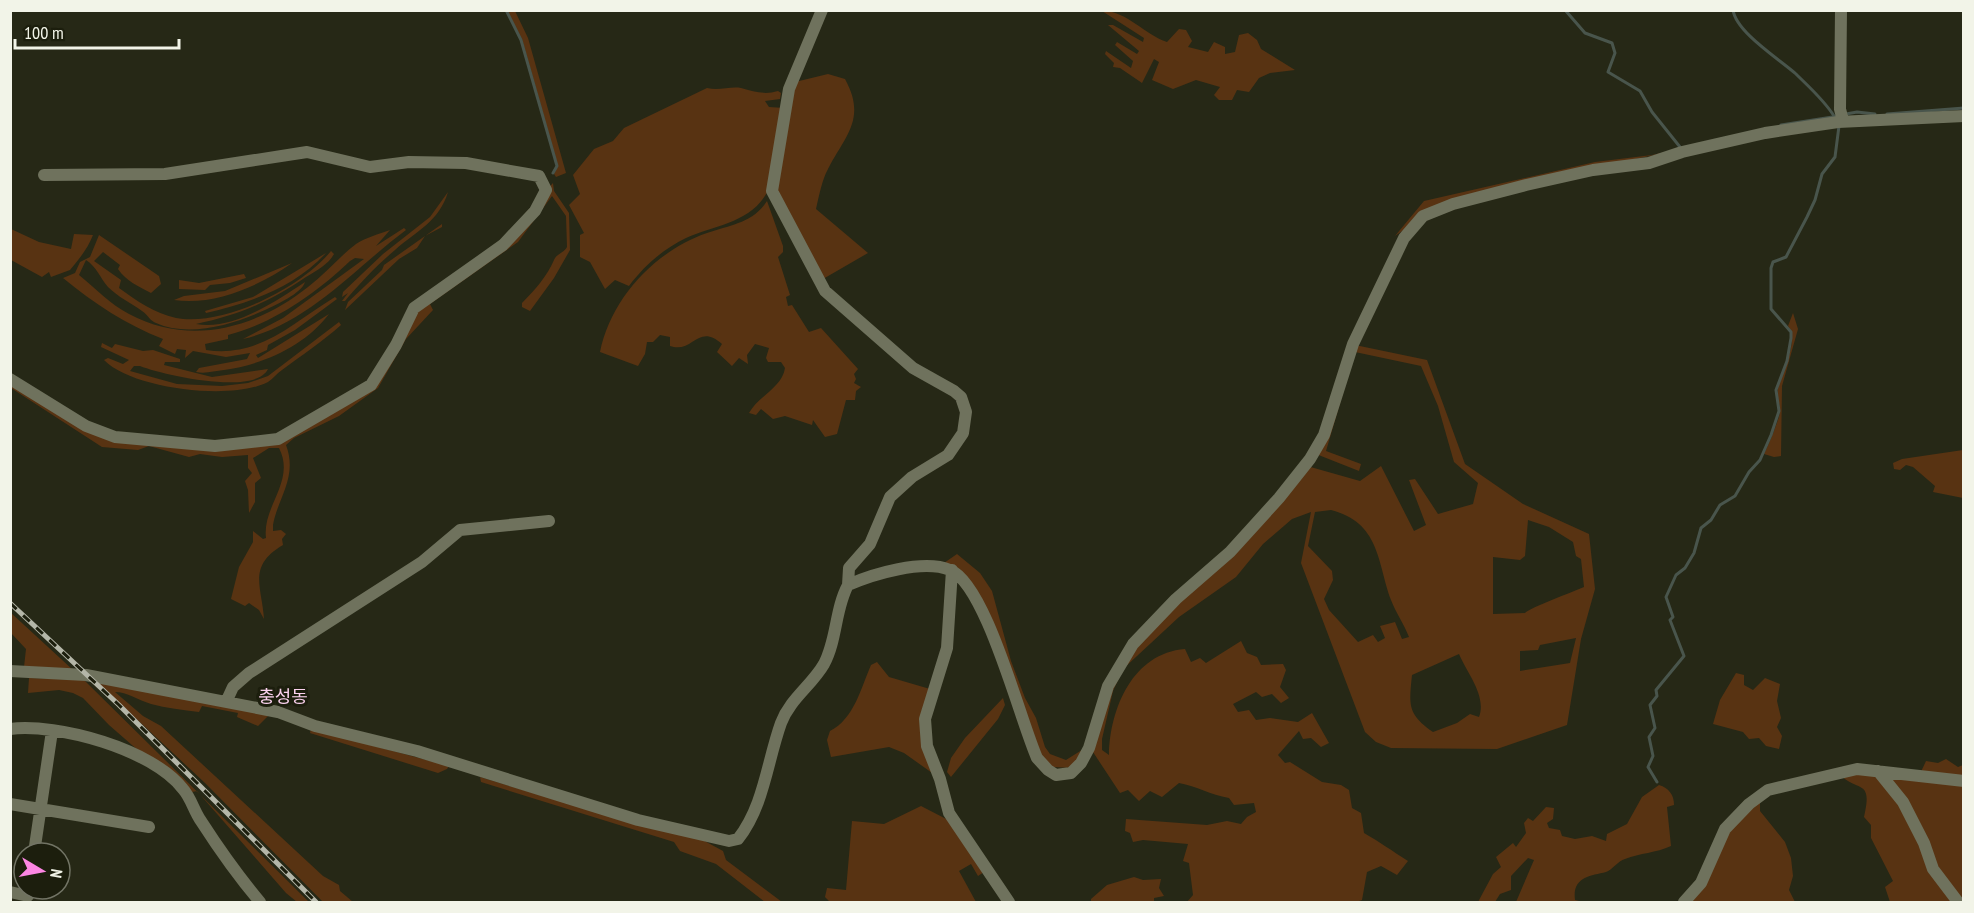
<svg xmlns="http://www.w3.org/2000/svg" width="1974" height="913" viewBox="0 0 1974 913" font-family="'PT Sans Narrow','Noto Sans KR',sans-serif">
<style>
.green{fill:#583312;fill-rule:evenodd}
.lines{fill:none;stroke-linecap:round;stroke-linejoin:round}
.stream{stroke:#49554c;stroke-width:3}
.minor{stroke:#6f725d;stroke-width:12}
.rail-casing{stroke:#b4b6a8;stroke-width:5}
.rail{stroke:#1c1e0d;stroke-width:3;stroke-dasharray:9;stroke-linecap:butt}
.labels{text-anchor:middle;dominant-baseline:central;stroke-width:6;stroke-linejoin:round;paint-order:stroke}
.quarter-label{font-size:18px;fill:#fbd2ef;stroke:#1c1e0d}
</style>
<rect width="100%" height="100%" fill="#262816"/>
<!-- green -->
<path class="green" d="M507,11H515L528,38L566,173L556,177L554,174L558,166L522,39Z
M1102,11C1126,10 1145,35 1167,42L1179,29L1186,30L1192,41L1188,47L1208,52L1214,42L1225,47V54L1235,52L1239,35L1248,33L1257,40L1261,49L1295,70L1270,73L1259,78L1249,92L1237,90L1232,100H1219L1214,95L1220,87L1196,80L1173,89L1152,80L1159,62L1154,59L1142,83L1120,68L1113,67L1114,63L1105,54L1106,51L1131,68L1133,61L1115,45L1117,42L1137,54L1139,51L1108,25H1113L1143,42L1144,38Z
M828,74L845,79C867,119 845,136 828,169C822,180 819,196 816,209L868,253L823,279L779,197L776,183L795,82Z
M707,88C719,91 731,86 741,88C755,92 765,95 778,91L781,93L780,99L765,101L769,107L784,108L769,189C752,223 717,224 686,238C662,250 645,265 629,286L615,280L605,289L590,262L580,257V235L584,233L569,205L580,194L573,175L594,149L613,141L624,128Z
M1834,117L1526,182L1408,227L1395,236L1424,201L1595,162L1652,155L1800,122Z
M553,183L554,191L569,213L570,250L554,278L530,311L522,307V303C535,290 547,276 554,260C556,254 564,253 567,247L566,216L552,196L518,242L430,304L433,310L406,339L378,388L339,416L294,438L286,445C298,477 278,497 273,525V531L281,530L286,534L282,539L283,545C247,566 262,587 264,619L259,610L249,603L245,606L231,599L239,567L253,542V531L263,539L266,538C262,506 296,481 279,448H269L253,458L261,478L255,483V502L249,513L248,490L245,481L252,473L248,468V455L222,457L200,454L189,457L149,446L138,450L102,447L11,388L10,382L87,429L255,446L368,391L416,310L478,265Z
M448,192C439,222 416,231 395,250C377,265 360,283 345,301H342L348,293L342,297L343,292L383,254L430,217Z
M767,201L783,246V252L778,257L790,295L786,297L788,306L792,305L809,332L821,328L858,369L854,374L856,379L854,383L861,387L856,391L855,400H846L837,434L825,437L813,420L812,425L785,416L773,419L761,409L756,415L749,413C758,396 782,388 785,368L781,362H768L766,358L769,348L755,344L747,355L748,364L739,358L732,366L717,352L722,344C698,322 693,354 670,346V337L660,335L653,342H647L645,354L638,366L600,352C611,298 655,251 707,233C730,225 753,223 767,201Z
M442,224V227L425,236L417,248L399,259L345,310L348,302L382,270L384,265Z
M404,228L406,230C355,268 308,324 243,339L283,318L364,259L355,258L350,261C317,293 272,324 228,335V339L205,344L206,350C260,358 292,323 335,297L337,299L295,330L268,345L267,350L256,355L258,358L329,314C305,346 262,365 224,370C214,371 206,374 196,372L199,368L247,359L250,353L226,357L193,351L185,358L186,350L177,349L175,354L159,346L163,339C125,324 95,304 63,278L75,273L80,262L90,257L99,235L159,276L161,284L151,293C138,286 126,281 118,269L120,265L103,252L94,261L121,280L119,288C137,301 154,313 176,318C223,327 301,288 331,251L334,254C329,264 316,271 306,277C269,302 239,315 196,324C233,331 276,301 305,282C302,293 276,305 265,310C234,324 189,338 156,323C150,321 148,315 142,311C131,303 118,297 108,287C100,278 97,267 86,260L79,275C96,289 110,304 129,314C191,347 256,328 308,287C325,274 339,257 356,244C365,238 379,234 390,230L376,246Z
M11,229L39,242L71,249L74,234L93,235C87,250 79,259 70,270L51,277L49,272L42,277L11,260Z
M326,253C295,287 250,303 206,313L205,311L253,297Z
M292,263C260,286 214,306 174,300L184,296L225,291Z
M244,274L246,278L230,283L210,285L205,290L179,289V280L199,283Z
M1793,313L1798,329L1782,386L1781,456L1774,457L1764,454C1768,446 1780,418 1780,411C1780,403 1776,395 1778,388C1781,371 1800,341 1788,326Z
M339,322L341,325C322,342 302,355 282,370C277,373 273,379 268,382C232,401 132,389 104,360L108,358L123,364L129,360L101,347L102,343L112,348L115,344L143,351L153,350L180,359V362H165L164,365L212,377L268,369C255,396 163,375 140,366H134L130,371L177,384L222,386L248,383L268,376Z
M1355,345L1427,360L1465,464L1523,504L1589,534L1595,589L1581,639L1567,725L1497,749L1391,748L1376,742L1365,732L1301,563L1311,512L1292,519L1263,544L1236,577L1179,617L1123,669L1113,691L1102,739V750L1109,755C1110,708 1133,653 1185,649L1191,662L1200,658L1206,663L1241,641L1247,653L1257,657L1261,665L1283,664L1286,670L1280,687L1289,698L1281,703L1272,694L1262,697L1256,692L1233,704L1238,712L1249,710L1256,720L1270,718L1298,722L1312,713L1329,743L1321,747L1311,738L1303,739L1299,731L1278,755L1285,763L1290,762L1322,782L1341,785L1349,790L1352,808L1361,813L1364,833C1380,842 1392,851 1408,861L1397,875L1381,866L1367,872L1362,900L1356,902H1187L1193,895L1189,863L1183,861L1188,844L1143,840L1133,842L1130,833L1125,831L1126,819L1207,825L1227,821L1241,824L1247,817L1256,812L1254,803L1234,805L1229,798C1210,795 1197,786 1179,783L1162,797L1150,791L1139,801L1128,790L1120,793L1091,749L1122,664L1307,466L1360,481L1381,466L1414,531L1426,525L1409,480L1415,479L1438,514L1473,504L1478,483L1454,462L1438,406L1421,366L1355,352L1326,451L1361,464L1359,471L1316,454ZM1331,510C1380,523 1377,561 1391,600C1396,613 1404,624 1409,637L1402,639L1395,622L1380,626L1385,638L1378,642L1373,635L1358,642L1329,610L1324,599L1333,580L1332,571L1308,546L1315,512ZM1528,520L1549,527L1573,542L1576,556L1581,559L1584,587C1573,592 1529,608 1525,613L1493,614V557L1520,560L1525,556ZM1576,638L1570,663L1520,671V651L1538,650L1540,645ZM1459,654C1467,673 1487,696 1479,717L1470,714L1457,723L1433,732C1407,714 1409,705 1412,675Z
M1963,450V498L1933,492L1935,486L1913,467L1906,465L1900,470L1894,469L1893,463L1902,459Z
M957,554L980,573L992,591L1011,661L1025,698L1036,718L1045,747L1050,754L1066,760L1085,748L1072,768L1053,767L1040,756L996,634L944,563Z
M10,612L73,670L24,667L26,649L11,633Z
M877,662L889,677L930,689L924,713L935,775L904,753L889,747L831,757L827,740L830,731C854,719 861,688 871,665Z
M1736,673L1744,675V685L1753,690L1765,678L1780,684L1777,701L1781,718L1777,727L1782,736L1779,749L1766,746L1759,738L1749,739L1743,732L1713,724L1720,700Z
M29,678L84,680L309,902H297L286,893L197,791L187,793L109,725L83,698L73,693L59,690L28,693Z
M96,681L270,714L258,726L237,717L238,713L202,706L199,712C183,710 166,708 151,704C138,700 127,692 115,692L143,716L161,726L323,876L339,885L340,891L353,902H323L205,783Z
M1003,698L1005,705L998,719L951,777L947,772L951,758L965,738Z
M311,729L449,766L447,769L438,773L310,733Z
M1946,759L1958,767L1963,765V779L1919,776L1926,761L1938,763Z
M1873,772L1895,793L1956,902H1890L1885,887L1893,881L1871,838V825L1864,817C1873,778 1858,793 1839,774Z
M1885,774L1963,782V902L1946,884Z
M480,777L580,807L699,838L723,851L726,860L782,902H765L716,864L680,851L674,842L481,782Z
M1659,785C1669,788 1674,795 1674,805L1667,807L1671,846C1656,853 1640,853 1625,859C1618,861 1612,870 1606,872C1590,876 1572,877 1575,900L1583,902H1516L1534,860L1528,858L1511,876V890L1500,894L1495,902H1478L1493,874L1501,867L1496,857L1513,843L1516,847L1526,833L1524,823L1528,818L1533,821L1546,807L1554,808L1553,819L1547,823L1549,828L1560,830L1562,836L1575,839L1592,836L1606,841L1607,834L1627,824L1642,797Z
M1760,797V811L1785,842L1791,858L1793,876L1789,890L1795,902H1687L1727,830Z
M921,806L952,822L984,872L978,876L971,864L959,871L976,902H830L825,897L827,888L846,890L852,821L884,824Z
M1134,877L1143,880L1161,879L1159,888L1164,896L1154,898V902H1091V899L1107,885Z"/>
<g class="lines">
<!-- stream -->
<path class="stream" d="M506,10L521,40L557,166L553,173
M1565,10L1585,33L1612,43L1615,53L1608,72L1640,91L1652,112L1680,147
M1733,10C1736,32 1779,59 1796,74C1809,87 1824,100 1834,116
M1846,114L1857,112L1875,114
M1887,114L1964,108
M1781,125L1839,116
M1657,782L1648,767L1653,756L1649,737L1655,728L1650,705L1657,696L1656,690L1684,656L1670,620L1673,617L1666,597L1676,575L1685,568L1694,553L1701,528L1711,520L1720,505L1735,496L1749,472L1760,460L1771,435L1779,411L1776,390L1787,361L1791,338V332L1771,309V268L1773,262L1786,257L1807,217L1815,200L1822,174L1835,157L1839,126"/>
<!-- minor -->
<path class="minor" d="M822,10L789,89L772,191L825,291L913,368L954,391L961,397L966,412L963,433L948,455L912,477L890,497L870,544L849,568L848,585
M1841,10L1840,109L1843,121
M10,379L86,426L115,437L215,446L278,439L371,385L396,345L414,308L503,245L535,211L546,190L539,176L466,163L409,162L370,167L307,152L165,174L44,175
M952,570L947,648L925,719L927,746L940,779L949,813L1009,902
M10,671L86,675L278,712L315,726L417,751L638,820L729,841L738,839C764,806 767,762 781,723C790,699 812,685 824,664C837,640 835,609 848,585C873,574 923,559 950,570C986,584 1020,720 1037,758L1048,770L1056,775L1071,773L1081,763L1089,748L1108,686L1133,644L1176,599L1230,552L1279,498L1310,459L1324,435L1353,344L1404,238L1423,216L1453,204L1526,185L1593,170L1649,163L1682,152L1765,133L1838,122L1964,116
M227,700L233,687L249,673L422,562L460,530L549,521
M10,729C58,723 152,749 183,789C191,798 194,811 201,821C219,849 239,877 260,902
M1878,771L1903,802L1924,843L1933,869L1958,902
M10,804L149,827
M34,853L52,731
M10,892L28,896L29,889
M1684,902L1701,883L1725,829L1749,804L1768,790L1857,769L1964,781"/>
<!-- rail casing -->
<g class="rail-casing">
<path id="rail" d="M10,603L119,705L316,902"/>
</g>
<!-- rail -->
<use href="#rail" class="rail"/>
</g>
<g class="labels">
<!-- quarter labels -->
<g class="quarter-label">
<text x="283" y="696">충성동</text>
</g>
</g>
<!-- border -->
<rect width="1974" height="913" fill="none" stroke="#f2f4e8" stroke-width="24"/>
<!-- north arrow -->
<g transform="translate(42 871) rotate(100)"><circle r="28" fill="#1c1e0d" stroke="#727465" stroke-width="1.5"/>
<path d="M0-4.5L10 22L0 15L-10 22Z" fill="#fc86e3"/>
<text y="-9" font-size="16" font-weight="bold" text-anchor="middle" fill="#f2f4e8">N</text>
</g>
<!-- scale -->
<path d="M15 39v9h164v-9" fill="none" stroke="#f2f4e8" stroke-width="3"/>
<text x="24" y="39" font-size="18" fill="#f2f4e8" stroke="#1c1e0d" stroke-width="4.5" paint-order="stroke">100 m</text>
</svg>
